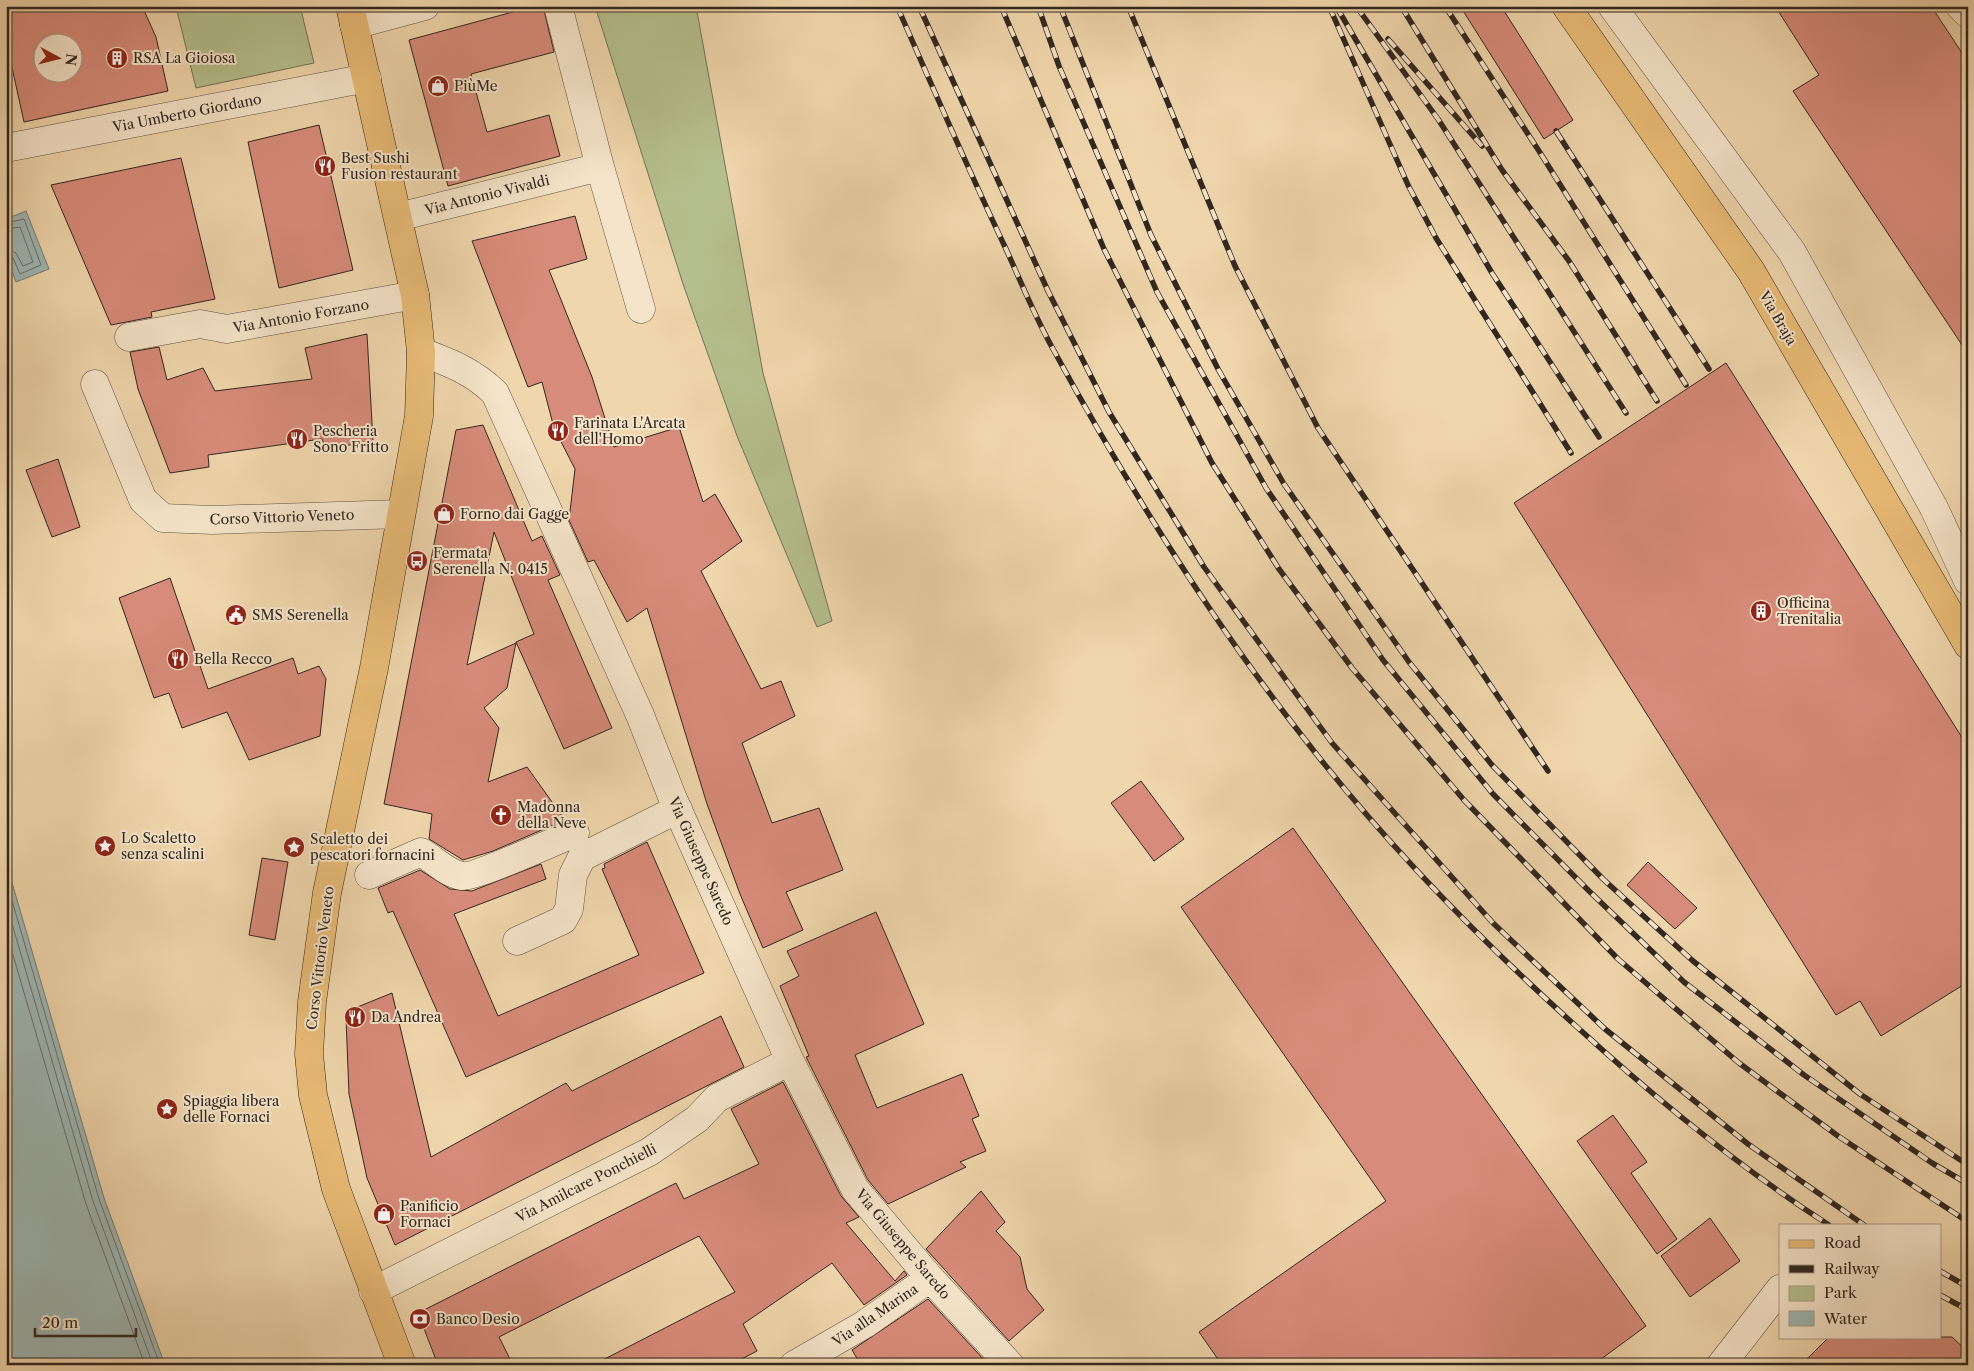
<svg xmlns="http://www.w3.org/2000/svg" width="1974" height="1371" viewBox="0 0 1974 1371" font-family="'Libre Caslon Text',serif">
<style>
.green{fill:#b5bf8d;stroke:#737356}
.water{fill:#9eb7b4;stroke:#727d78}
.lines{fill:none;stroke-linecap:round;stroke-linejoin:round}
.shore{stroke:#686f6a;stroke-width:1}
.building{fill:#d78b7a;stroke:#31271f;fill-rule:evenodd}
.minor-casing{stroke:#615342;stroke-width:29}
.major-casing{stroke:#31271f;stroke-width:29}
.minor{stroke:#f5e4c9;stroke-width:28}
.major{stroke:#e8bb76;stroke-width:28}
.rail-casing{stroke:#31271f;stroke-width:5.5}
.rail{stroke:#f5e4c9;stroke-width:4;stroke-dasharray:11;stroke-linecap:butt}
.labels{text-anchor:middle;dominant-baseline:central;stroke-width:4;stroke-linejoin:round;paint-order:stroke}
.poi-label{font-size:14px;fill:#31271f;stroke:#f5e4c9;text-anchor:start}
.street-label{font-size:14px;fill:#31271f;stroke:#f5e4c9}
</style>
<rect width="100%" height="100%" fill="#f0d6ac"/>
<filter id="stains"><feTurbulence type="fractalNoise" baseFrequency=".004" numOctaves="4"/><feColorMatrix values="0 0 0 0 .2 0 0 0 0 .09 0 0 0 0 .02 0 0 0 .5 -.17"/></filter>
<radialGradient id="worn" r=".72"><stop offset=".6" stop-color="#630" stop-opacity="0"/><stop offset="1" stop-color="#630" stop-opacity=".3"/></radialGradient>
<!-- green -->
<path class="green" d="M159,6H300L314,63L196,88L177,11L163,10Z
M595,6H696L763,373L832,621L817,627L737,436L683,284Z"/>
<!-- water -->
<path class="water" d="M26,211L49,269L16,282L6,255V219Z
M6,862L104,1198L165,1365H6Z"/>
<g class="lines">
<!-- shore -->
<path class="shore" d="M6,223L24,219L41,265L20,274L13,258L6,256
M6,229L20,227L33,262L23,266L16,253L6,249
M6,880L99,1199L160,1365
M6,903L93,1201L153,1365
M6,931L86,1204L145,1365"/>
</g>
<!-- building -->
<path class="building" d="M6,6H142L156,37L168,91L24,122L6,40ZM42,42H72V72H42Z
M535,6H543L554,52L471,74L487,132L549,115L560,156L448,186L409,40Z
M1460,6H1501L1573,120L1544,139Z
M1775,6H1931L1968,62V354L1793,91L1819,75Z
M319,125L353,270L279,288L248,142Z
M181,158L215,299L151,312L152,317L111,325L51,185Z
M575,216L587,259L549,270L592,377L614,447L679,427L703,502L715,494L742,541L701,571L761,689L781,681L795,716L742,743L772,823L819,808L843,870L786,892L803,930L763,948L740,894L707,804L647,608L627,622L594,560L588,562L569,520L575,469L554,428L542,382L528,387L472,241Z
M367,334L373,441L326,449L322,439L208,455L209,467L170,473L138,389L130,352L159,347L167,380L203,368L215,391L312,379L305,348Z
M1726,363L1968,747V982L1881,1036L1860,1001L1836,1015L1514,503Z
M483,425L532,541L542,536L560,575L548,580L612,728L564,749L516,642L534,634L494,532L467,665L516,643L507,688L484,708L499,728L488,782L527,767L565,820L493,851L463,860L429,839L432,814L384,804L456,430Z
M58,459L80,527L52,537L26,470Z
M170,578L208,689L293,658L298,674L319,666L326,679L320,736L249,760L227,712L182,728L169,693L154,698L119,598Z
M1141,781L1184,839L1154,861L1111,803Z
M1293,828L1646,1326L1593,1365H1222L1199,1332L1386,1201L1181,907Z
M647,842L704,973L466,1077L393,911L388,913L378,888L420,870L450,889L472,891L541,864L546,879L454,914L498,1016L639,955L602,869L605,868L604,864Z
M262,858L288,862L275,940L249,935Z
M1648,862L1697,908L1675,929L1627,885Z
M876,912L924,1024L855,1055L877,1108L962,1074L979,1116L972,1119L986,1151L960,1162L966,1167L888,1204L868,1180L806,1057L809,1056L780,986L799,976L787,951Z
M392,993L431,1157L566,1083L572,1091L721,1016L744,1067L395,1245L367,1178L349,1094L346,1019L355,1008Z
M783,1082L841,1196L859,1217L846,1223L895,1281L904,1271L907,1275L864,1305L832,1263L743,1324L757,1351L730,1365H593L735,1292L699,1236L499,1337L513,1365H438L418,1313L676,1183L684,1199L759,1164L731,1109Z
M1613,1115L1647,1162L1631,1173L1677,1239L1657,1254L1577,1141Z
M981,1191L1005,1222L996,1231L1020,1257L1027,1289L1044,1310L1009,1341L926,1249Z
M1710,1218L1740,1261L1690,1297L1661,1256Z
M928,1299L986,1362L983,1365H861L852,1350Z
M1829,1337H1952L1968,1352V1365H1801Z"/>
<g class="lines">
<!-- minor casing -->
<g class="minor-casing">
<path id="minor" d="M1612,6L1792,252L1934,508L1968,581
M1960,6L1968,14
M354,25L425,6
M6,148L367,78
M600,167L641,309
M398,217L600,167L558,6
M129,337L200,324L227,329L415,295
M421,352C449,362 474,372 495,393L640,715L673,799L790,1061L855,1189L930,1278L1010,1365
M95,384L143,500L163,518L212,520L401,514
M369,875L421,852C435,860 446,873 462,876C474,878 557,840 575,833
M517,941L563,920L569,909L573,875L582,857L678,809
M373,1291L649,1152L697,1119L717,1098L790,1061
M794,1365L865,1324L930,1278
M1721,1365L1780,1289"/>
</g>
<!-- major casing -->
<g class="major-casing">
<path id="major" d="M350,6L415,295L421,352L419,416L374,668L327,893L312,1002L309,1054L313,1095L336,1189L402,1365
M1566,6L1751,271L1968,645"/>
</g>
<!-- minor -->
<use href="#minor" class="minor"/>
<!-- major -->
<use href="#major" class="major"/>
<!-- rail casing -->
<g class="rail-casing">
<path id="rail" d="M897,6C933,88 968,169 1006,249C1021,282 1035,317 1053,349C1126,483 1208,616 1303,737C1384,842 1478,938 1577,1027C1656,1099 1739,1167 1829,1225
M919,6L1048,291L1109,412L1204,567L1332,743L1493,923L1605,1029L1748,1144L1864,1225
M1001,6L1104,249L1212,463L1279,569L1352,668L1464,800L1618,959L1739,1063L1838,1136L1968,1222
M1038,6L1059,66L1157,292L1266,488L1383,660L1493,794L1589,891L1684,982L1804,1075L1932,1163L1968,1184
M1060,6L1151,235L1218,369L1284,484L1409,662L1492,765L1603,879L1693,961L1860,1094L1968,1165
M1128,6L1235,266L1318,428L1548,771
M1329,6L1408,185L1436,238L1571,453
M1336,6L1492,273L1599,437
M1356,6L1438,119L1626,413
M1401,6L1502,170L1569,261L1657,401
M1445,6L1539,151L1686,385
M1388,39L1482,146
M1556,131L1709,369
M1940,1271L1968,1287
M1940,1295L1968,1310"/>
</g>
<!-- rail -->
<use href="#rail" class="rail"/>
</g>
<!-- icons -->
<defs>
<g id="building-disc" transform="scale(1.125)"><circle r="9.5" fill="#8f2418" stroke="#f5e4c9"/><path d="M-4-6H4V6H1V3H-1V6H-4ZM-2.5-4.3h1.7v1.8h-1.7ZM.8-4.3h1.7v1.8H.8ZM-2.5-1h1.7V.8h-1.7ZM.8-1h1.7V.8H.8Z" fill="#fff"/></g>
<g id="shop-disc" transform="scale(1.125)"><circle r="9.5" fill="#8f2418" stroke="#f5e4c9"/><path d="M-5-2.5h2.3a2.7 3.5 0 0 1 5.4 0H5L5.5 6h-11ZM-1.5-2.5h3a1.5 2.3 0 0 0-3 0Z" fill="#fff"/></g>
<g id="restaurant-disc" transform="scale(1.125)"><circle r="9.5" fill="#8f2418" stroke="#f5e4c9"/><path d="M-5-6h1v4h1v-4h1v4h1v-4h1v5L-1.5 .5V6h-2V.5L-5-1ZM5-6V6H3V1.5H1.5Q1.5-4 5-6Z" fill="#fff"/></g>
<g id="bus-disc" transform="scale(1.125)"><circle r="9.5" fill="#8f2418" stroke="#f5e4c9"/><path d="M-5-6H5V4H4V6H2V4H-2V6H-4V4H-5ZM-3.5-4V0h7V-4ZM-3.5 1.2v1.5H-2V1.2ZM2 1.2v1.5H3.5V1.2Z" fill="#fff"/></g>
<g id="civic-disc" transform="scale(1.125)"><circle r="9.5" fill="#8f2418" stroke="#f5e4c9"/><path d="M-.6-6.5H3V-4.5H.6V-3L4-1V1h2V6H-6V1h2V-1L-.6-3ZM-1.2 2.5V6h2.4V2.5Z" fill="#fff"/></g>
<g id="church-disc" transform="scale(1.125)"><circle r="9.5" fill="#8f2418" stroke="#f5e4c9"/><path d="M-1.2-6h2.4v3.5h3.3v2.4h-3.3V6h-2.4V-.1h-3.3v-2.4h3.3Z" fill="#fff"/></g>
<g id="sight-disc" transform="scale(1.125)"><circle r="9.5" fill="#8f2418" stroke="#f5e4c9"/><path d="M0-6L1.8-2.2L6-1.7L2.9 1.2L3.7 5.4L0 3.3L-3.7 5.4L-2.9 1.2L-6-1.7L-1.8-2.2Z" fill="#fff"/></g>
<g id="bank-disc" transform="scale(1.125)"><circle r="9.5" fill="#8f2418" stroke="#f5e4c9"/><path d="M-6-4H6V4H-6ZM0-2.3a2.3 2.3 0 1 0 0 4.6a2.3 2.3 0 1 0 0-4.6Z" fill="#fff"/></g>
</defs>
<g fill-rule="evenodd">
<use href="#building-disc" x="117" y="58"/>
<use href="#shop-disc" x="438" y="86"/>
<use href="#restaurant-disc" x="325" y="166"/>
<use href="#restaurant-disc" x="558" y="431"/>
<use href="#restaurant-disc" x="297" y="439"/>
<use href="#shop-disc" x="444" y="514"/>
<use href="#bus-disc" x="417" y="561"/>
<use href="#building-disc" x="1761" y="611"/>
<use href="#civic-disc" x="236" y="615"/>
<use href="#restaurant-disc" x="178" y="659"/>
<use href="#church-disc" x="501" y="815"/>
<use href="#sight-disc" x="105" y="846"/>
<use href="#sight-disc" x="294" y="847"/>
<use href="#restaurant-disc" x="355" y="1017"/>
<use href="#sight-disc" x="167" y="1109"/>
<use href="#shop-disc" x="384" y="1214"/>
<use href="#bank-disc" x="420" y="1319"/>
</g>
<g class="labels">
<!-- poi labels -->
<g class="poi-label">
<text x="133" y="58">RSA La Gioiosa</text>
<text x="454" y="86">PiùMe</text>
<text x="341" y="158">Best Sushi<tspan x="341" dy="16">Fusion restaurant</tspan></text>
<text x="574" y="423">Farinata L'Arcata<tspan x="574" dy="16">dell'Homo</tspan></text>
<text x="313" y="431">Pescheria<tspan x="313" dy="16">Sono Fritto</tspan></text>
<text x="460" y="514">Forno dai Gagge</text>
<text x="433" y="553">Fermata<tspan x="433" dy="16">Serenella N. 0415</tspan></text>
<text x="1777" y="603">Officina<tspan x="1777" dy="16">Trenitalia</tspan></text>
<text x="252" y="615">SMS Serenella</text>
<text x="194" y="659">Bella Recco</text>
<text x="517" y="807">Madonna<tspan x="517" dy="16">della Neve</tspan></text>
<text x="121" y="838">Lo Scaletto<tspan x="121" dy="16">senza scalini</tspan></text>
<text x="310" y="839">Scaletto dei<tspan x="310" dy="16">pescatori fornacini</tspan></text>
<text x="371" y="1017">Da Andrea</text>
<text x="183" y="1101">Spiaggia libera<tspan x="183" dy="16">delle Fornaci</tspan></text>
<text x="400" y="1206">Panificio<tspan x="400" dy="16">Fornaci</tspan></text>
<text x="436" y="1319">Banco Desio</text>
</g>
<!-- street labels -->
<g class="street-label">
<text transform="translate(187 113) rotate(-11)">Via Umberto Giordano</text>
<text transform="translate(487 195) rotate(-14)">Via Antonio Vivaldi</text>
<text transform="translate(301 316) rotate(-10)">Via Antonio Forzano</text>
<text transform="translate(1778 318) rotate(60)">Via Braja</text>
<text transform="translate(282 517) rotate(-2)">Corso Vittorio Veneto</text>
<text transform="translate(701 861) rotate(66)">Via Giuseppe Saredo</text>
<text transform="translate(320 958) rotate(-83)">Corso Vittorio Veneto</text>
<text transform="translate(586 1183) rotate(-27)">Via Amilcare Ponchielli</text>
<text transform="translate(903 1244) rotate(50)">Via Giuseppe Saredo</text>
<text transform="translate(875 1315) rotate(-34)">Via alla Marina</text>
</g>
</g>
<!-- margin -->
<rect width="1974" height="1371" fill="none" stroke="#f0d6ac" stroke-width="25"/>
<rect x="8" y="8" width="1959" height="1356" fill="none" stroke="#31271f" stroke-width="2.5"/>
<rect x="12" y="12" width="1949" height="1346" fill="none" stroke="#31271f"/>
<!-- legend -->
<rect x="1779" y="1224" width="162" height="115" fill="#f5e4c9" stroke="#a79885"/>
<rect x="1789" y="1240" width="25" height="8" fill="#e8bb76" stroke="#a79885"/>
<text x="1824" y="1248" font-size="15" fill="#31271f">Road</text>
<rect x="1789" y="1265" width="25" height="8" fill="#31271f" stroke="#a79885"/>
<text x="1824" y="1274" font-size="15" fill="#31271f">Railway</text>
<rect x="1789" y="1286" width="25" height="15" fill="#b5bf8d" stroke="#a79885"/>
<text x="1824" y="1298" font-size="15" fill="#31271f">Park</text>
<rect x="1789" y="1311" width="25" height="15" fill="#9eb7b4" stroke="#a79885"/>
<text x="1824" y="1324" font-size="15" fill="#31271f">Water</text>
<!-- north arrow -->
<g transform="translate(58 58) rotate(97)"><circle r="24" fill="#f5e4c9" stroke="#a79885"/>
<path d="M0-4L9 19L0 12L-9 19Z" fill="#8f2418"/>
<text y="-8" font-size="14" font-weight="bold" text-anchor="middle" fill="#31271f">N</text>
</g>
<!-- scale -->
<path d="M35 1328v8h101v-8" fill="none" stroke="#31271f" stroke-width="2.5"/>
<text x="42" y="1328" font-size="15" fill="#31271f" stroke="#f5e4c9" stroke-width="4" paint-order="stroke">20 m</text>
<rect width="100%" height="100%" filter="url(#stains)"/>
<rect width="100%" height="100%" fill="url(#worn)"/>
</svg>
